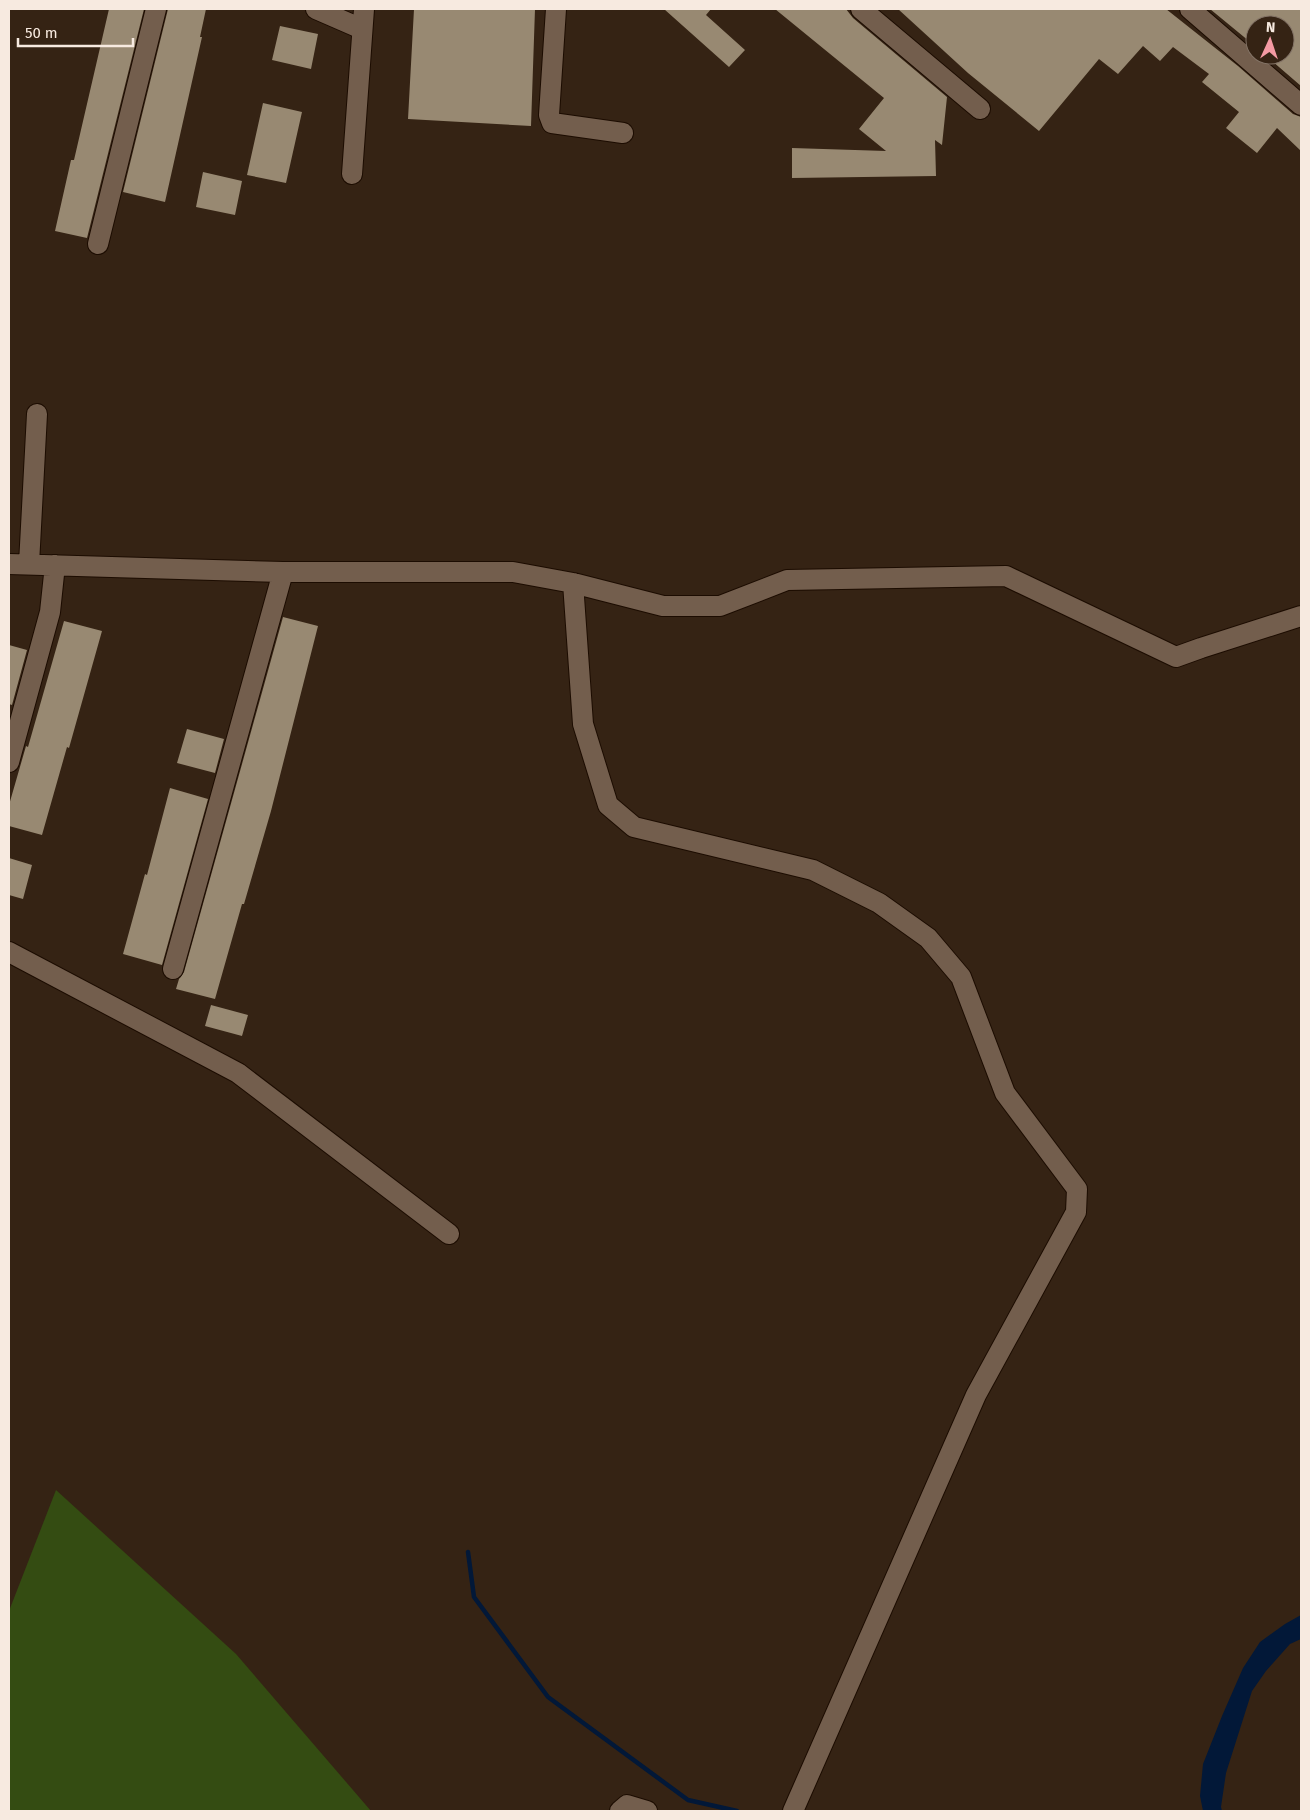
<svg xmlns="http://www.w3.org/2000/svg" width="1310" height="1820" viewBox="0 0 1310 1820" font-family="'Fira Sans',sans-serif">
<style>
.green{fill:#344c12}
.water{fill:#021838}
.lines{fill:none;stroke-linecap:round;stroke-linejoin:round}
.stream{stroke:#021838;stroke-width:4.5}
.building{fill:#988972}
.minor-casing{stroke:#1c0c01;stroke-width:22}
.minor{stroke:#735e4d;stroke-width:20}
</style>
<rect width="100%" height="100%" fill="#352314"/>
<!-- green -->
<path class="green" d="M56,1490L236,1654L371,1811H9V1611Z"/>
<!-- water -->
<path class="water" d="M1301,1615V1639L1290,1644L1266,1671L1252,1691L1226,1773L1221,1807L1222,1811H1203L1200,1796L1203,1764L1222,1716L1243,1668L1260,1642L1285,1624Z"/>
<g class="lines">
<!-- stream -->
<path class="stream" d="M468,1552L474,1597L548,1697L688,1800L737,1811"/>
</g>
<!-- building -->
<path class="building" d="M109,9H144L87,238L55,231L71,160H74Z
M168,9H206L200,37H202L165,202L123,192Z
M414,9H535L531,126L408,119Z
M664,9H711L706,15L745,50L729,67Z
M775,9H846L853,18L947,97L942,145L935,140L936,176L792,178V148L886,151L859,129L884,98Z
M898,9H1166L1238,66L1293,114L1301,117V151L1277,128L1257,153L1226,128L1239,112L1202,82L1209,74L1173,47L1160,61L1143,46L1118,74L1099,59L1039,131L968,73Z
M1210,9H1301V86L1265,55H1285V25H1255V46Z
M280,26L318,34L311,69L272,60Z
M263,103L302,112L286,183L247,175Z
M203,172L242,181L235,215L196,207Z
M283,617L318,626L271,811L244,904H242L215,999L176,989L179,979L184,972Z
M64,621L102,631L69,748L67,747L42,835L9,826V805L26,746L28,747Z
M9,645L27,650L12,705L9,704Z
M187,729L224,739L215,773L177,763Z
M170,788L208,799L162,965L123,954L145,874L147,875Z
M9,858L32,865L23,899L9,895Z
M211,1005L248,1015L242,1036L205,1026Z"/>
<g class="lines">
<!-- minor casing -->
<g class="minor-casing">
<path id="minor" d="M316,9L362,29
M556,9L549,115L552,123L623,133
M861,9L980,109
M1190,9L1301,105
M352,174L364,9
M98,244L156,9
M9,564L283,572H513L573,583L663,606H720L787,580L1006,576L1176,657L1201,648L1301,616
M29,564L37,414
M573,583L583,724L608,805L634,827L813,870L879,903L928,938L961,977L1005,1093L1077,1189L1076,1212L976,1395L793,1811
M9,762L50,612L55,565
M9,952L238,1073L449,1234
M173,969L283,572
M620,1811L627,1805L647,1811"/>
</g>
<!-- minor -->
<use href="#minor" class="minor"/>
</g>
<!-- border -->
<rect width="1310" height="1820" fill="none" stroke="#f7eae0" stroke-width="20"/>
<!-- north arrow -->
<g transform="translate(1270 40) rotate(3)"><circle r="24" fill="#352314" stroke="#837366"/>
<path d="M0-4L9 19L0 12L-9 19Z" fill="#f49aa3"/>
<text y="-8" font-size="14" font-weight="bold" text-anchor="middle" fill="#f7eae0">N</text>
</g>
<!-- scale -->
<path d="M18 38v8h115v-8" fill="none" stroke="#f7eae0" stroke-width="2.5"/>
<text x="25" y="38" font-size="15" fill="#f7eae0" stroke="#352314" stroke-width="4" paint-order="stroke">50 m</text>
</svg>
